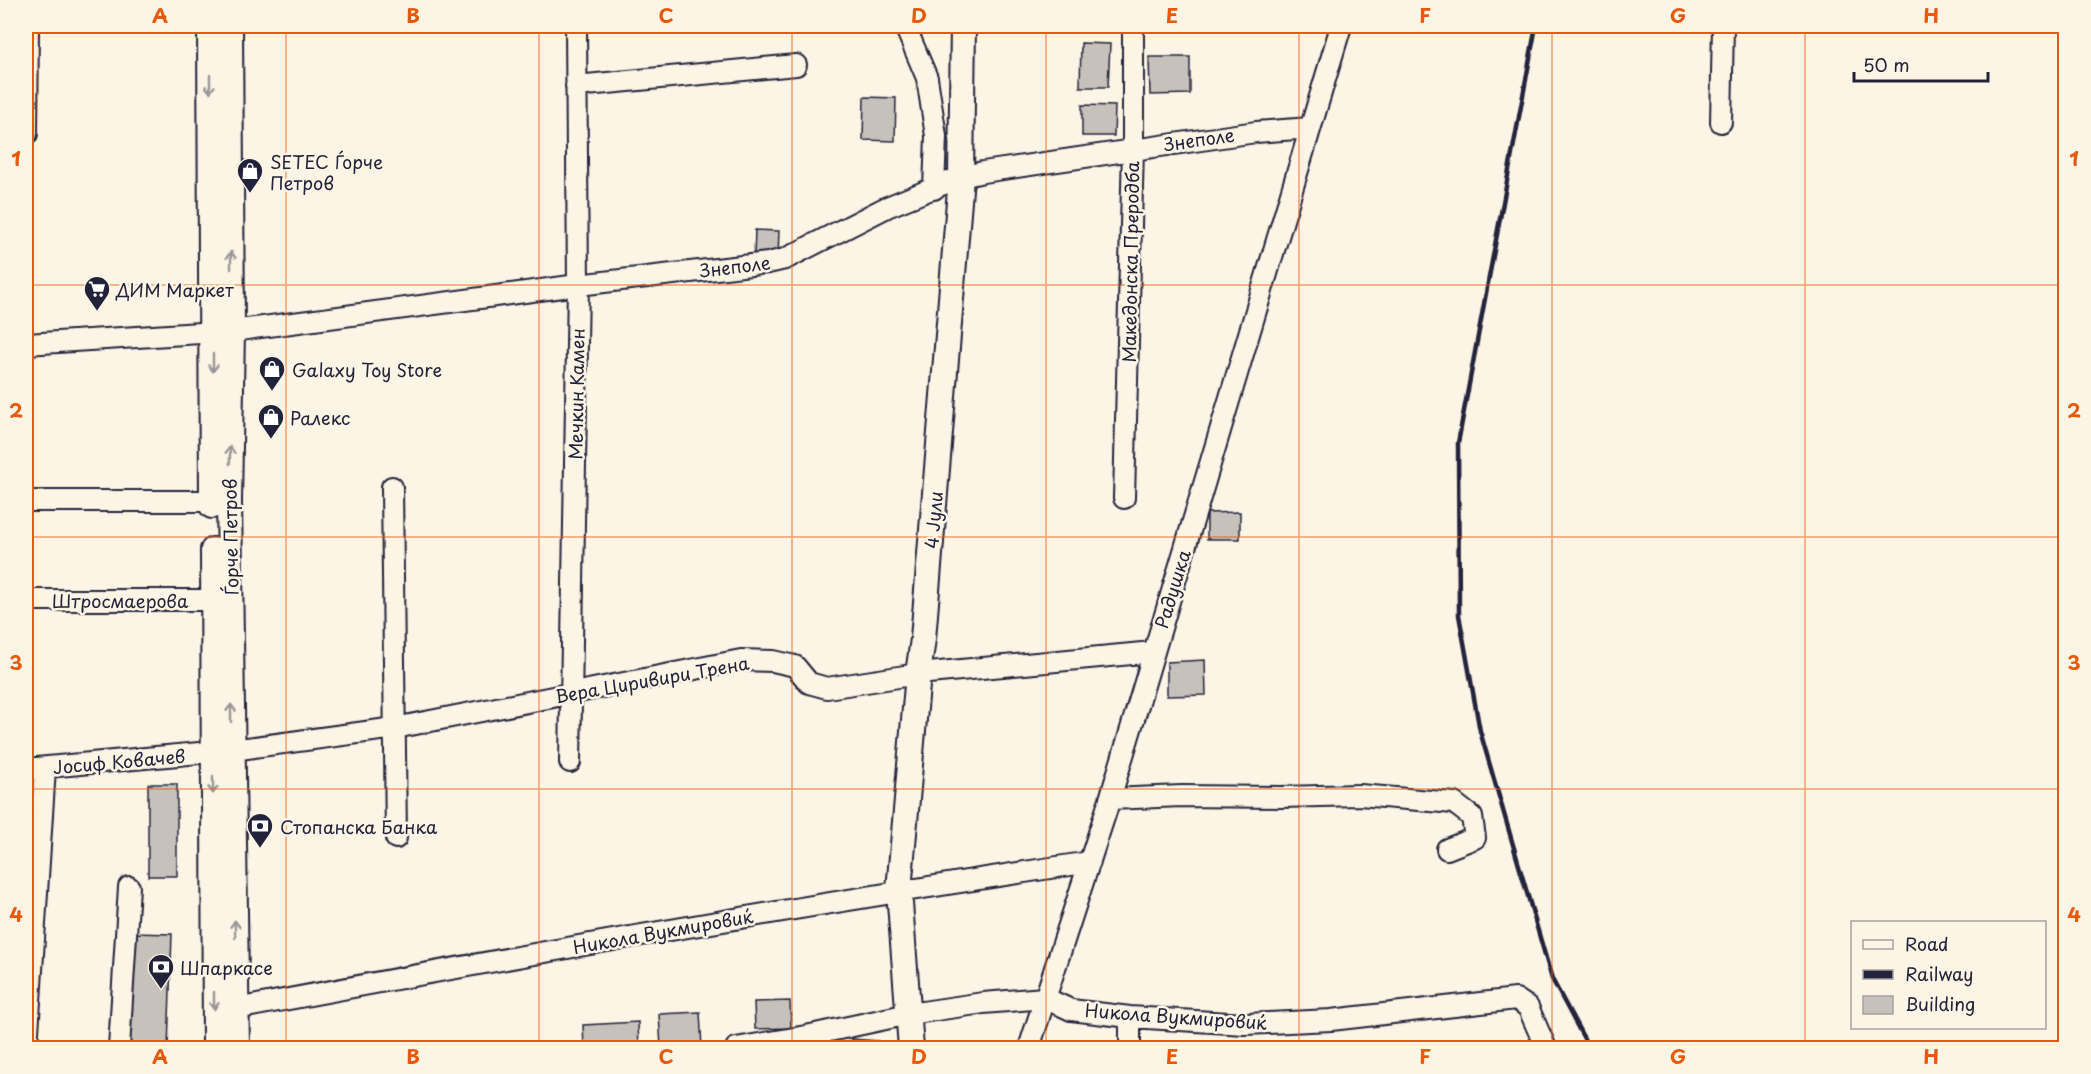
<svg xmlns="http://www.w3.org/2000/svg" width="2091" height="1074" viewBox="0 0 2091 1074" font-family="'Playpen Sans',sans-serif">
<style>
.building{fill:#c6c1bb;stroke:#22223b;stroke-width:1.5}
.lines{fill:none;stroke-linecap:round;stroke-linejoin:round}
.minor-casing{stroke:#22223b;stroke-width:24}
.tertiary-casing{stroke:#22223b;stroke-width:28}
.minor{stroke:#fcf5e5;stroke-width:20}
.tertiary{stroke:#fcf5e5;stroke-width:24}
.rail{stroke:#22223b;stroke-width:4.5}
.oneway{stroke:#9a9698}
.grid{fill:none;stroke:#e8590c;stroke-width:1.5;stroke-opacity:0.55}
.labels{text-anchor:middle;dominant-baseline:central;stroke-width:5;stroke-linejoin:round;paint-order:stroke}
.street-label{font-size:18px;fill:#22223b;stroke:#fcf5e5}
.poi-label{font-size:18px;fill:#22223b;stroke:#fcf5e5;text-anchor:start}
.neatline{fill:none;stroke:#e8590c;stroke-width:2}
.grid-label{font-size:20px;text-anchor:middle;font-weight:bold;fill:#e8590c}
</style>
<rect width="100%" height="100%" fill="#fcf5e5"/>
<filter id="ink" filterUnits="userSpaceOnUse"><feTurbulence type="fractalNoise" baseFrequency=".0167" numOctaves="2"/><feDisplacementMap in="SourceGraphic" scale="12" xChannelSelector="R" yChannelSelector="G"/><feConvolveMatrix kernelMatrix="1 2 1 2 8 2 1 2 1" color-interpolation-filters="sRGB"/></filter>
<g filter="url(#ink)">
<!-- building -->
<path class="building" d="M1081,43L1110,44L1108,87H1080Z
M1149,57H1190V94L1150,95Z
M864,97L896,98L895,141L863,140Z
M1082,105L1115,106L1114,136H1082Z
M755,230L779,231L778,256H754Z
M1240,512V539H1207V513Z
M1205,660L1206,695L1167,696V662Z
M148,784H177V876H148Z
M132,933L172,934L168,1048H128Z
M790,1001L791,1028L755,1029L754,1002Z
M700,1012L702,1048H661L659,1014Z
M638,1022L639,1048H584L583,1025Z
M852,1039L878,1041L877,1048H851Z
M1152,1043H1181V1048H1152Z"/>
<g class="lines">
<!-- minor casing -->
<g class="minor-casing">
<path id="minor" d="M905,26L927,78L936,136L934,189
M576,86L796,65
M1721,122L1723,26
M26,134H27L28,26
M26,344L232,331L578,285L768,263L785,259L887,207L961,177L983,172L1256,132L1310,128
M392,487L396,838
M1124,498L1133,148V26
M26,501H212
M26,600H214
M570,762L578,285L576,26
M26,769L232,750L395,728L741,660L773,661L795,666L809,683L827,688L918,674L1153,652
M1110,799L1182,796L1281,797L1360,795L1454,803L1472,817L1475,838L1447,849
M236,1009C520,955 805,905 1090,862
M1130,1017V1048
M27,1048L45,768
M119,1048L129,887
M736,1048L806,1036L909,1014L983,1003L1045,998L1071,1010L1130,1017L1245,1024L1331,1020L1516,999L1528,1007L1546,1048
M1029,1048L1110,799L1341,26"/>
</g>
<!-- tertiary casing -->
<g class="tertiary-casing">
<path id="tertiary" d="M210,26L212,506
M230,26L232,331L229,501L237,1048
M213,550L215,1048
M911,1048L899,890L918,674L923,639L961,177L963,26"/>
</g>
<!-- minor -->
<use href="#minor" class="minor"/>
<!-- tertiary -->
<use href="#tertiary" class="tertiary"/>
<!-- rail -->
<path class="rail" d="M1536,26L1458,443L1459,615L1480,731L1552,979L1589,1048"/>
</g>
<!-- one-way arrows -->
<defs><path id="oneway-shaft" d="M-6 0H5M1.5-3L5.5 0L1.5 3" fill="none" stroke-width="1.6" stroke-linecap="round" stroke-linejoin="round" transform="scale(1.5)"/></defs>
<g class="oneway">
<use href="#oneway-shaft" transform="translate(210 84) rotate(90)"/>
<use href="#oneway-shaft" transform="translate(231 260) rotate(-90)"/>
<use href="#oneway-shaft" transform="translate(213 363) rotate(90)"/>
<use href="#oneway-shaft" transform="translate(230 455) rotate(-89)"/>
<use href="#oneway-shaft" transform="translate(231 713) rotate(-90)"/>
<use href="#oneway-shaft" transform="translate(213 785) rotate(90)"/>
<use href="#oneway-shaft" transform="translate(235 929) rotate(-91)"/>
<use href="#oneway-shaft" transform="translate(214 1001) rotate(90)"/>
</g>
</g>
<!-- grid -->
<path class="grid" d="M286,26V1048M539,26V1048M792,26V1048M1046,26V1048M1299,26V1048M1552,26V1048M1805,26V1048M26,285H2066M26,537H2066M26,789H2066"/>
<!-- icons -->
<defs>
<g id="shop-pin" transform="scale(1.35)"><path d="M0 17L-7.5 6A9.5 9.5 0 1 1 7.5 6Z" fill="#22223b" stroke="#fcf5e5"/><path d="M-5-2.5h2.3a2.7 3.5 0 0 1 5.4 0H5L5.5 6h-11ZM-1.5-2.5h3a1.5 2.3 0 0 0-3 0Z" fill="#fff"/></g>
<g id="supermarket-pin" transform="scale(1.35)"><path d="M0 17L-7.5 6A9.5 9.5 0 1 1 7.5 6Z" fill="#22223b" stroke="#fcf5e5"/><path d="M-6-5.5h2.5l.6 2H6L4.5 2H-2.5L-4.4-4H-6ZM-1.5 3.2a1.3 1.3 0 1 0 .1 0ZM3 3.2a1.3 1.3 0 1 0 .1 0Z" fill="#fff"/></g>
<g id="bank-pin" transform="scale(1.35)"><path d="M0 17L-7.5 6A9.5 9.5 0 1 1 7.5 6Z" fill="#22223b" stroke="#fcf5e5"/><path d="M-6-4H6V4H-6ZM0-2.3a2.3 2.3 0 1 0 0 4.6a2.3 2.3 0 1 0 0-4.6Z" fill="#fff"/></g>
</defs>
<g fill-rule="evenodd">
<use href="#shop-pin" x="250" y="171"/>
<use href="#supermarket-pin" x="97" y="289"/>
<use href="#shop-pin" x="272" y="369"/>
<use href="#shop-pin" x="271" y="417"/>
<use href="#bank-pin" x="260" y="826"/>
<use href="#bank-pin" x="161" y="967"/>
</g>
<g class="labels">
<!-- street labels -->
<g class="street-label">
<text transform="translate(1199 139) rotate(-8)">Знеполе</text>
<text transform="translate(1130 262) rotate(-89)">Македонска Преродба</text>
<text transform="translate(735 266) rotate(-7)">Знеполе</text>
<text transform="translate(576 394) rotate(-89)">Мечкин Камен</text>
<text transform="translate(933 520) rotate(-85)">4 Јули</text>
<text transform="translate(230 537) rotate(-91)">Ѓорче Петров</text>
<text transform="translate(1172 589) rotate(-73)">Радушка</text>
<text x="120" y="600">Штросмаерова</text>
<text transform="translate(652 679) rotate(-10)">Вера Циривири Трена</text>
<text transform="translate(119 761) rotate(-5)">Јосиф Ковачев</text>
<text transform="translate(663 931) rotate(-10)">Никола Вукмировиќ</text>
<text transform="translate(1176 1016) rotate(4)">Никола Вукмировиќ</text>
</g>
<!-- poi labels -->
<g class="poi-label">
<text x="270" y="161">SETEC Ѓорче<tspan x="270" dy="21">Петров</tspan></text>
<text x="116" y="289">ДИМ Маркет</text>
<text x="292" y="369">Galaxy Toy Store</text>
<text x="290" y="417">Ралекс</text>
<text x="280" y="826">Стопанска Банка</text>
<text x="180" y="967">Шпаркасе</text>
</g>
</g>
<!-- margin -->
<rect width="2091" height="1074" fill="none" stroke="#fcf5e5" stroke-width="66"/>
<!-- legend -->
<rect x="1851" y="921" width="195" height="108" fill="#fcf5e5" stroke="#a5a1a1" stroke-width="1.5"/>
<rect x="1863" y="940" width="30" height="9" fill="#fcf5e5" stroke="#a5a1a1" stroke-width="1.5"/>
<text x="1905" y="951" font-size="18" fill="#22223b">Road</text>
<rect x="1863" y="970" width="30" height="9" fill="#22223b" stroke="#a5a1a1" stroke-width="1.5"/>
<text x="1905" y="981" font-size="18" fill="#22223b">Railway</text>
<rect x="1863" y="996" width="30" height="18" fill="#c6c1bb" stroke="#a5a1a1" stroke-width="1.5"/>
<text x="1905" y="1011" font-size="18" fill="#22223b">Building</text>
<!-- scale -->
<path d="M1854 72v9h134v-9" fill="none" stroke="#22223b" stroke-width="3"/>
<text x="1863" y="72" font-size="18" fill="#22223b" stroke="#fcf5e5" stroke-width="4.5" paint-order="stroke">50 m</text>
<rect x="33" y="33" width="2025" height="1008" class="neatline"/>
<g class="grid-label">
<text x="160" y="23">A</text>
<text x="413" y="23">B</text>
<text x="666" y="23">C</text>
<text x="919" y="23">D</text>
<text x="1172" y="23">E</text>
<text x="1425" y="23">F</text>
<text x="1678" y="23">G</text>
<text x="1931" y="23">H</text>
<text x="16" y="166">1</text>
<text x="2074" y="166">1</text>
<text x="16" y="418">2</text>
<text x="2074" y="418">2</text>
<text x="16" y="670">3</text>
<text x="2074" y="670">3</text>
<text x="16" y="922">4</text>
<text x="2074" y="922">4</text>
<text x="160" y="1064">A</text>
<text x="413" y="1064">B</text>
<text x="666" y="1064">C</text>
<text x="919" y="1064">D</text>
<text x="1172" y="1064">E</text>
<text x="1425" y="1064">F</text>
<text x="1678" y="1064">G</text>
<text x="1931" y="1064">H</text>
</g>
</svg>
